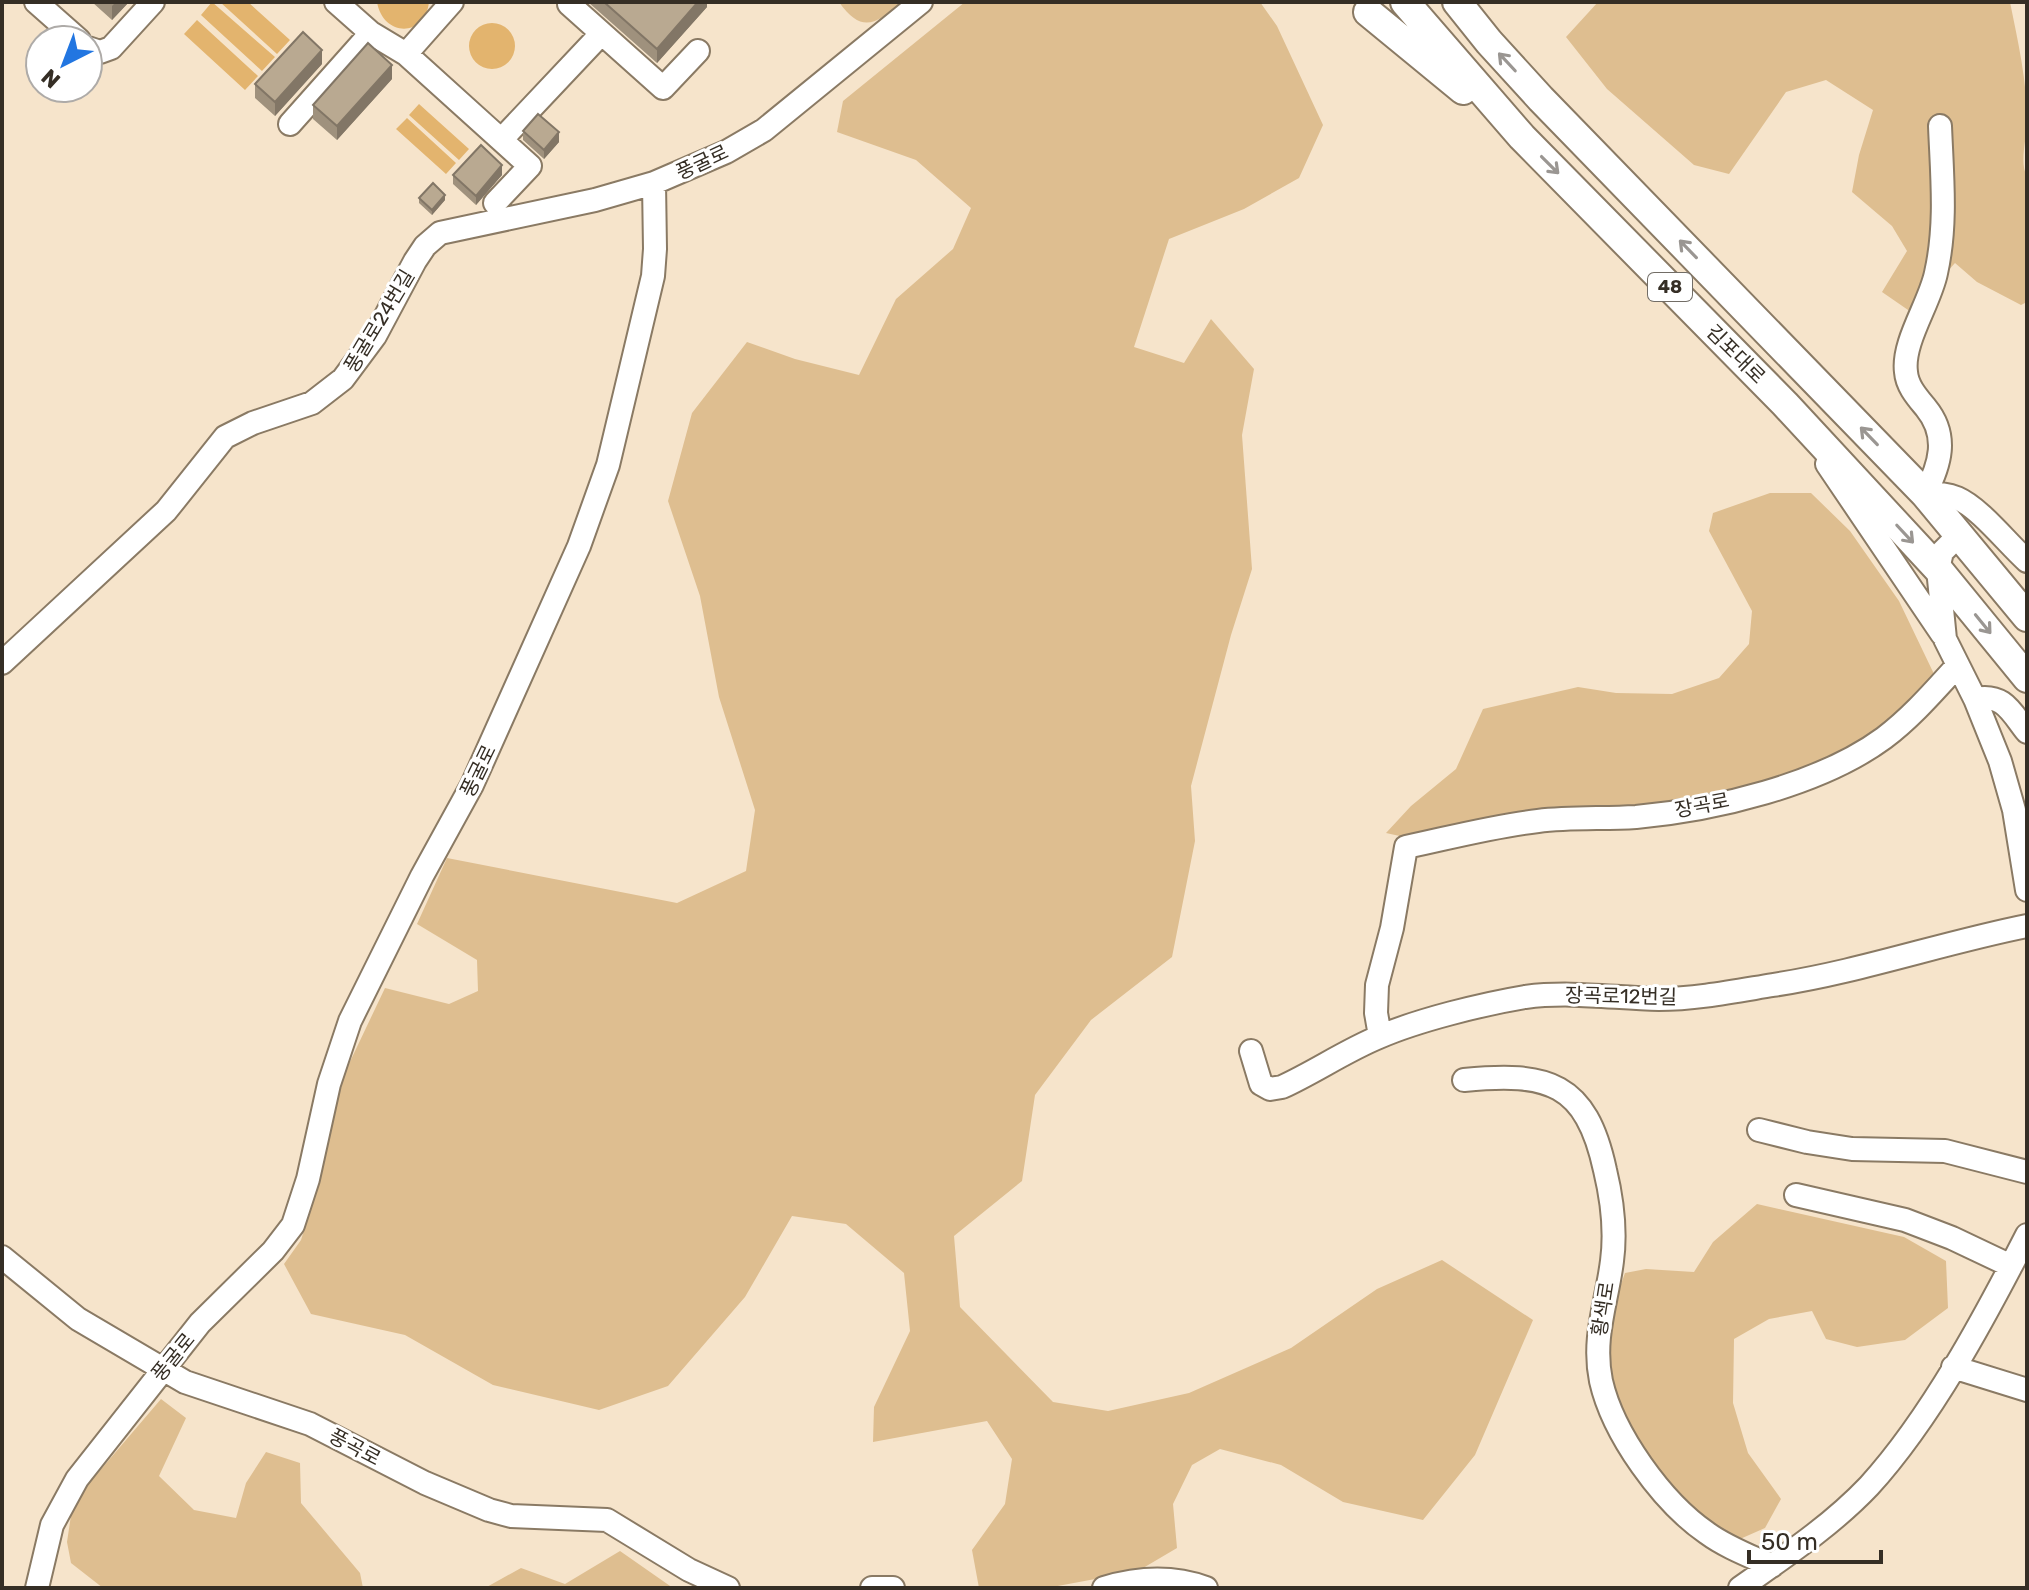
<svg xmlns="http://www.w3.org/2000/svg" width="2029" height="1590" viewBox="0 0 2029 1590" font-family="Rubik,'Noto Sans KR',sans-serif">
<style>
.green{fill:#debe90}
.water{fill:#e3b46e}
.lines{fill:none;stroke-linecap:round;stroke-linejoin:round}
.minor-casing{stroke:#8a7a64;stroke-width:26}
.major-casing{stroke:#8a7a64;stroke-width:32}
.minor{stroke:#fff;stroke-width:22}
.major{stroke:#fff;stroke-width:28}
.wall{fill:#9f917d}
.shaded-wall{fill:#827666}
.building{fill:#b9a991;stroke:#827666;stroke-width:2}
.oneway{stroke:#9a9692}
.labels{text-anchor:middle;dominant-baseline:central;stroke-width:6;stroke-linejoin:round;paint-order:stroke}
.shield{fill:#fff;stroke:#726d66;stroke-width:2}
.shield-label{font-size:18px;font-weight:bold;fill:#352e25}
.street-label{font-size:20px;fill:#352e25;stroke:#fff}
</style>
<rect width="100%" height="100%" fill="#f6e4cb"/>
<!-- green -->
<path class="green" d="M839,2H903C877,22 863,36 839,2Z
M965,2H1260L1277,26L1323,125L1299,178L1244,209L1169,239L1134,347L1184,363L1211,319L1254,369L1242,435L1252,569L1231,635L1191,786L1195,841L1172,957L1091,1020L1035,1095L1022,1181L954,1236L960,1307L1053,1402L1108,1411L1189,1393L1291,1348L1377,1289L1442,1260L1533,1320L1475,1455L1423,1520L1343,1502L1281,1465L1220,1449L1192,1465L1173,1504L1177,1548L1138,1571L1047,1588H979L972,1550L1005,1504L1012,1459L987,1421L873,1442L874,1407L910,1331L904,1273L846,1224L792,1216L745,1297L668,1386L599,1410L493,1385L405,1335L311,1314L284,1264L301,1240L320,1180L337,1089L385,988L449,1004L478,991L477,960L417,924L447,858L677,903L746,871L755,810L719,697L700,596L668,501L692,413L747,342L795,359L859,375L896,299L953,249L971,208L916,160L837,132L843,101Z
M1598,2H2010C2018,42 2027,80 2027,121C2027,138 2019,162 2027,177V302L2021,305L1977,282L1955,263L1911,312L1882,292L1907,251L1892,226L1852,192L1859,155L1873,110L1826,80L1786,92L1729,174L1694,165L1607,89L1566,37Z
M1770,493H1811L1850,531L1899,601L1934,674L1889,727L1834,762L1768,786L1666,807L1418,840L1386,833L1411,806L1456,769L1483,709L1578,687L1616,693L1672,694L1719,678L1749,644L1752,611L1709,531L1713,513Z
M1757,1204L1904,1237L1946,1261L1948,1308L1905,1340L1857,1347L1826,1339L1812,1311L1769,1319L1734,1339L1733,1403L1748,1453L1781,1499L1765,1528L1740,1539L1699,1522L1656,1468L1616,1401L1602,1337L1625,1273L1646,1269L1694,1272L1713,1242Z
M161,1399L186,1418L159,1476L194,1510L236,1518L246,1483L266,1452L300,1463L301,1503L360,1573L363,1588H103L71,1563L67,1542L73,1502Z
M620,1551L673,1588H485L521,1568L565,1584Z"/>
<!-- water -->
<path class="water" d="M212,2L275,57L262,71L201,15Z
M220,2H248L290,40L277,54Z
M377,2H429C425,38 383,37 377,2Z
M197,20L258,76L245,90L184,34Z
M469 46a23 23 0 1 1 46 0a23 23 0 1 1-46 0Z
M419,104L469,149L459,160L409,115Z
M407,118L456,163L446,174L396,129Z"/>
<g class="lines">
<!-- minor casing -->
<g class="minor-casing">
<path id="minor" d="M36,2L79,40
M336,2L371,33L406,54L530,166L495,203
M571,2L569,4L663,88L698,51
M88,48L100,52L111,48L153,2
M406,54L452,2
M290,124L371,33
M1940,126C1942,176 1947,224 1936,273C1930,303 1902,342 1906,372C1907,386 1917,397 1926,408C1949,436 1940,465 1925,494C1936,494 1946,493 1957,498C1980,508 2007,543 2027,561
M502,139L601,34
M1827,464L1942,634
M1959,535L1942,552L1938,569L1945,639L1975,699L2000,761L2014,810L2027,890
M2,663L166,511L225,437L253,423L312,403L343,379L375,336L415,261L425,246L440,233L595,200L654,183
M1975,699C2004,693 2011,712 2027,732
M1380,1036L1376,1013L1377,985L1392,928L1406,847C1449,838 1493,826 1538,821C1570,817 1603,819 1636,817C1714,810 1820,785 1884,738C1912,717 1935,690 1958,665
M1251,1051L1261,1084L1270,1089L1282,1087C1315,1072 1345,1051 1379,1037C1418,1020 1483,1004 1525,997C1571,991 1613,998 1659,999C1696,999 1736,991 1773,985C1859,972 1942,943 2027,926
M1464,1080C1548,1072 1586,1082 1605,1170C1612,1199 1616,1231 1612,1261C1607,1302 1592,1338 1601,1381C1613,1434 1662,1502 1707,1533C1726,1547 1750,1556 1772,1566
M1759,1130L1807,1142L1852,1149L1945,1151L2027,1172
M1796,1195L1905,1220L1952,1238L2011,1266
M2,1257L78,1319L185,1382L310,1424L425,1483L489,1510L511,1516L607,1520L689,1570L728,1588
M1953,1367L2027,1390
M37,1588L52,1525L77,1479L200,1323L273,1251L293,1225L308,1179L329,1084L350,1021L422,876L472,785L579,546L608,465L653,276L655,249L654,183L726,152L764,130L921,2
M872,1588H893
M1104,1588C1137,1578 1173,1576 1206,1588
M1740,1588C1784,1557 1831,1526 1869,1486C1931,1418 1985,1317 2027,1235"/>
</g>
<!-- major casing -->
<g class="major-casing">
<path id="major" d="M1405,2L1522,137L1785,404L1938,569L2027,678
M1457,2L1489,42L1541,99L1925,494L2027,617
M1368,12L1463,90"/>
</g>
<!-- minor -->
<use href="#minor" class="minor"/>
<!-- major -->
<use href="#major" class="major"/>
</g>
<!-- wall -->
<path class="wall" d="M92,2H129L112,20Z
M588,2H707V7L657,63Z
M322,64L275,116L255,98V84Z
M392,79L337,140L313,119V105Z
M523,131L559,142L544,159L523,140Z
M453,175H502L476,205L453,184Z
M419,198L445,200L432,215L419,203Z"/>
<!-- shaded-wall -->
<path class="shaded-wall" d="M116,2H129L112,20V6Z
M698,2H707V7L657,63V49Z
M322,50V64L275,116V102Z
M392,65V79L337,140V126Z
M559,132V142L544,159V150Z
M502,165V175L476,205V196Z
M445,195V200L432,215V210Z"/>
<!-- building -->
<path class="building" d="M604,2H698L657,49Z
M303,32L322,50L275,102L255,84Z
M368,43L392,65L337,126L313,105Z
M538,114L559,132L544,150L523,131Z
M481,145L502,165L476,196L453,175Z
M433,183L445,195L432,210L419,198Z"/>
<!-- one-way arrows -->
<defs><path id="oneway-shaft" d="M-6 0H5M1.5-3L5.5 0L1.5 3" fill="none" stroke-width="1.6" stroke-linecap="round" stroke-linejoin="round" transform="scale(2)"/></defs>
<g class="oneway">
<use href="#oneway-shaft" transform="translate(1507 62) rotate(-133)"/>
<use href="#oneway-shaft" transform="translate(1550 165) rotate(45)"/>
<use href="#oneway-shaft" transform="translate(1688 249) rotate(-134)"/>
<use href="#oneway-shaft" transform="translate(1869 436) rotate(-134)"/>
<use href="#oneway-shaft" transform="translate(1905 534) rotate(47)"/>
<use href="#oneway-shaft" transform="translate(1983 624) rotate(51)"/>
</g>
<g class="labels">
<!-- shield labels -->
<rect class="shield" x="1648" y="273" width="44" height="28" rx="6"/>
<g class="shield-label">
<text x="1670" y="287">48</text>
</g>
<!-- street labels -->
<g class="street-label">
<text transform="translate(702 162) rotate(-25)">풍굴로</text>
<text transform="translate(379 321) rotate(-59)">풍굴로24번길</text>
<text transform="translate(1736 354) rotate(45)">김포대로</text>
<text transform="translate(478 771) rotate(-64)">풍굴로</text>
<text transform="translate(1702 805) rotate(-11)">장곡로</text>
<text transform="translate(1621 996) rotate(1)">장곡로12번길</text>
<text transform="translate(1603 1309) rotate(-81)">황색로</text>
<text transform="translate(173 1357) rotate(-51)">풍굴로</text>
<text transform="translate(355 1447) rotate(28)">풍곡로</text>
</g>
</g>
<!-- border -->
<rect width="2029" height="1590" fill="none" stroke="#352e25" stroke-width="8"/>
<!-- north arrow -->
<g transform="translate(64 64) rotate(222)"><circle r="38" fill="#ffffff" stroke="#aeaba8" stroke-width="2"/>
<path d="M0-6L14 30L0 20L-14 30Z" fill="#2276e1"/>
<text y="-12" font-size="22" font-weight="bold" text-anchor="middle" fill="#352e25">N</text>
</g>
<!-- scale -->
<path d="M1749 1550v12h132v-12" fill="none" stroke="#352e25" stroke-width="4"/>
<text x="1761" y="1550" font-size="24" fill="#352e25" stroke="#ffffff" stroke-width="6" paint-order="stroke">50 m</text>
</svg>
